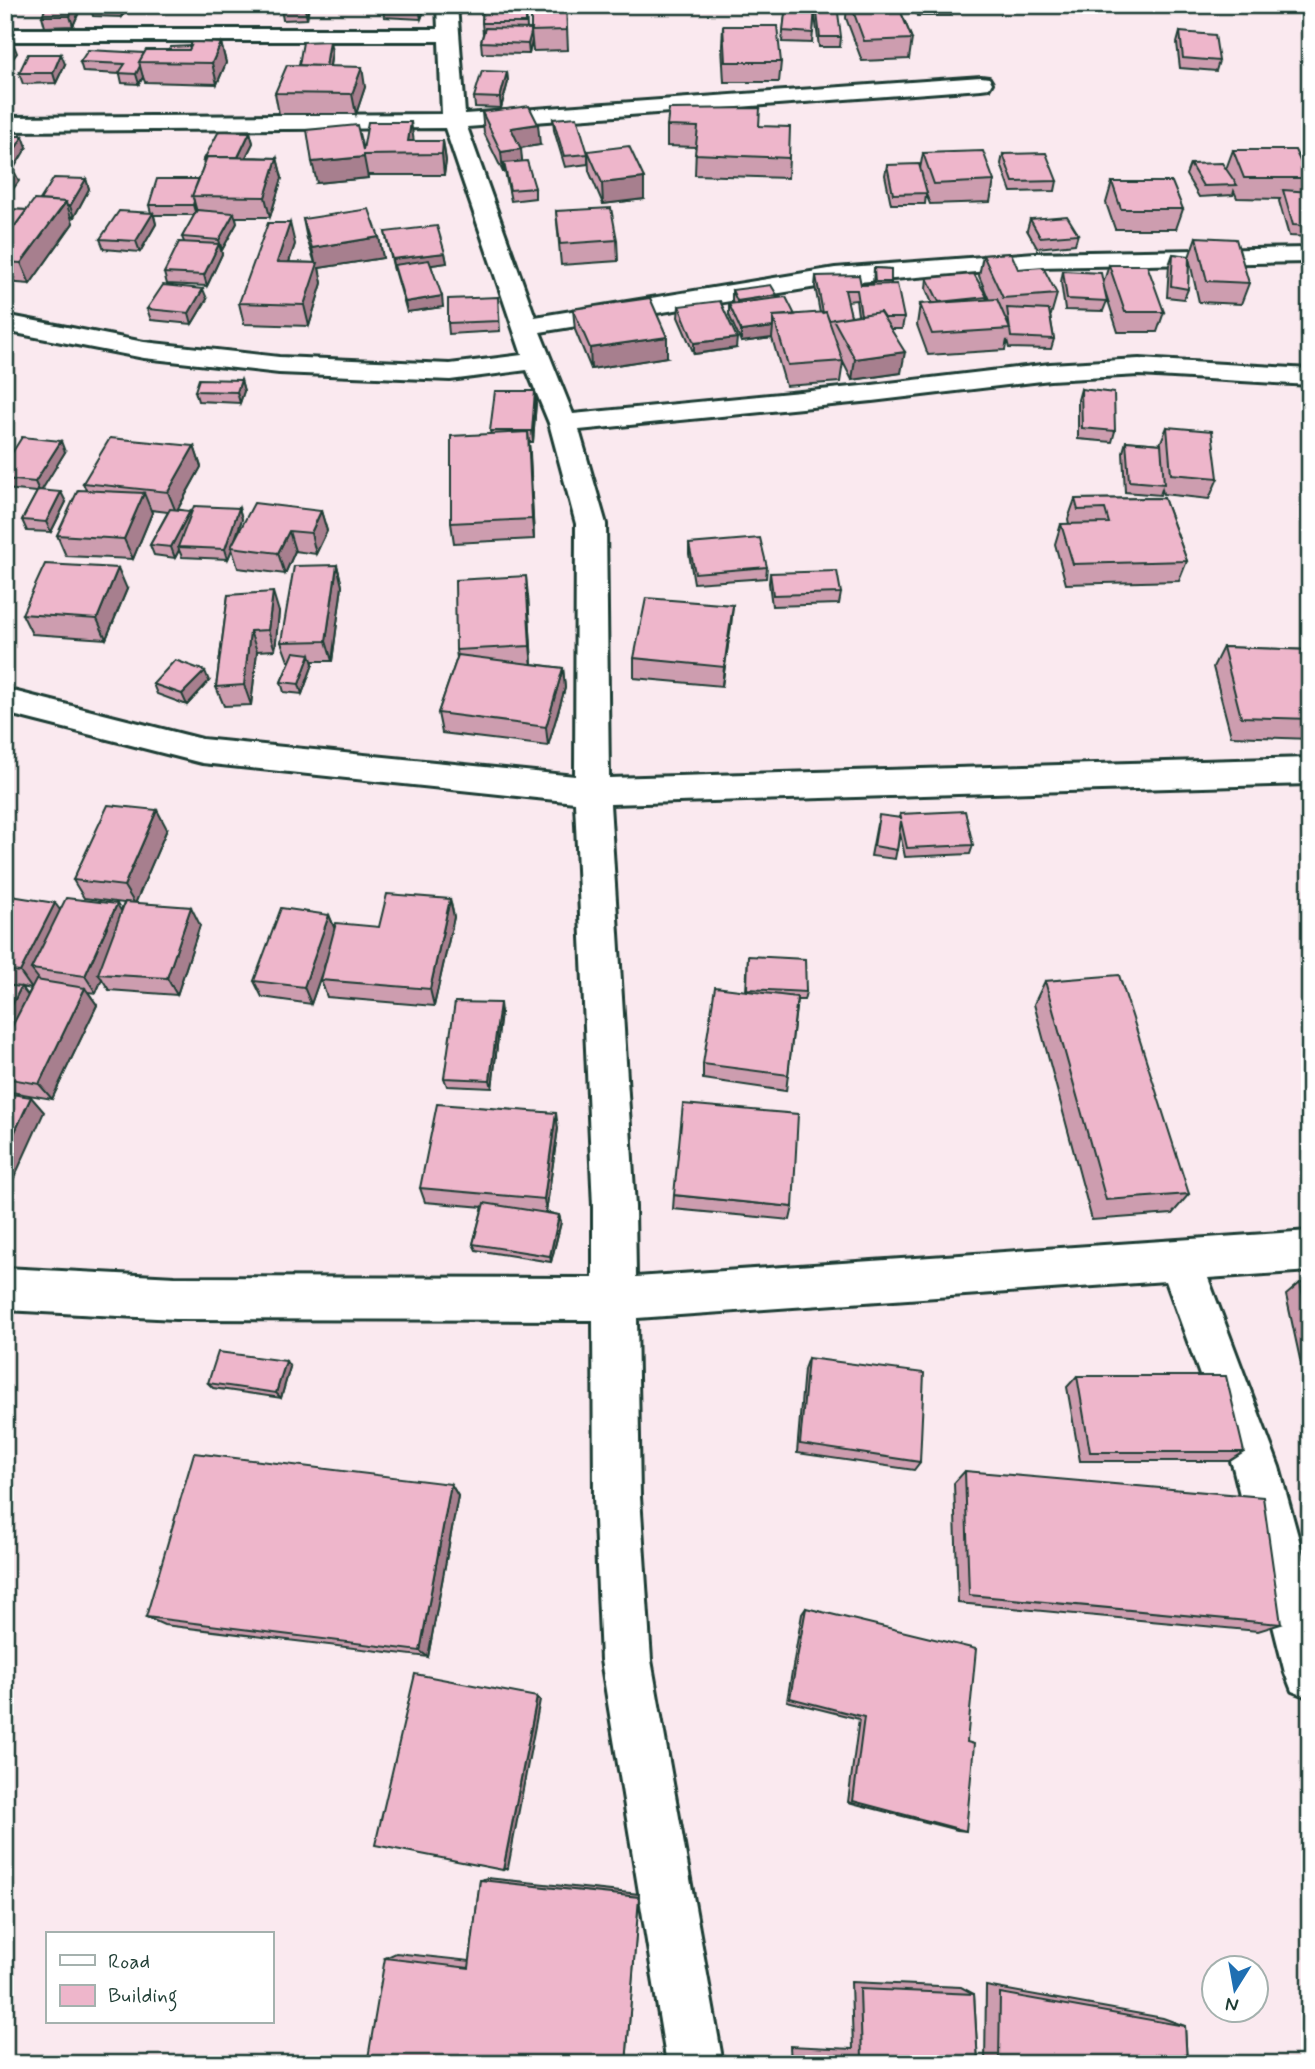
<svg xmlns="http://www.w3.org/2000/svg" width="1315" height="2069" viewBox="0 0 1315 2069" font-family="Mynerve,sans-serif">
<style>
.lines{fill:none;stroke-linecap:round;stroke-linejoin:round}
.minor-casing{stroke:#1f3d34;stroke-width:6}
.minor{fill:#fff;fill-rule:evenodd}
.wall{fill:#cd9daf;stroke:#1f3d34;stroke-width:2;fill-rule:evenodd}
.shaded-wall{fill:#a77f8e;stroke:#1f3d34;stroke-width:2}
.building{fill:#eeb6cb;stroke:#1f3d34;stroke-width:2}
</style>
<rect width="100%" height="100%" fill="#fae9ef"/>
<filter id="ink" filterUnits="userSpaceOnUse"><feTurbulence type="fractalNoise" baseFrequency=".0143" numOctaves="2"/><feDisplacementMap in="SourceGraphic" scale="14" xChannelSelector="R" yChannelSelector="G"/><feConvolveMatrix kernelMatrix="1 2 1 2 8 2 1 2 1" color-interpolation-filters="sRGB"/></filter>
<g filter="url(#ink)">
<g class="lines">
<!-- minor casing -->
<g class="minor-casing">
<path id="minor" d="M437,5H457L465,114L981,77L989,78L992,83L989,88L981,89L467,127L535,317L835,268L1035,253L1310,248V262L1035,267L835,284L540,332L573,414L872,385L1050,364L1139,359L1310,369V385L1139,375L1050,380L872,401L579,430L606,524L609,778L1310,758V784L610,804L635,1207L636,1277L1310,1231V1271L1208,1278L1279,1467L1310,1580V1698L1292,1691L1285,1673L1233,1467L1166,1281L637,1318L640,1497L651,1660L723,2064H667L601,1660L594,1497L593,1320L175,1319L5,1310V1268L175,1277L593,1278V1207L575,802L202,763L5,713V689L202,739L575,776L576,524L549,423L527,370L450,380L279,373L144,358L5,331V315L144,342L279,357L450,364L522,355L445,128L5,131V117L442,114L439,41H5V29H438Z"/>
</g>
<!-- minor -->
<use href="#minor" class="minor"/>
</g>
<!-- wall -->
<path class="wall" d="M82,5L73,26L45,27L42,16Z
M90,5H129L122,17L93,16Z
M282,5H309L307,19L283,20L281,9Z
M383,5H426L421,19L384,17Z
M483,5H530L529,9H526L527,29H531L566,5L568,50L533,51L532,41L529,54L482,53L481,42L483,34L482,23Z
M786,5L815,6L812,43L782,42Z
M816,5L841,37L840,47H819L815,15Z
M847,5H898L912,39L909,59L862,61L846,18Z
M915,5H953L951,16H917Z
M723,26L781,62L779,82H724L722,46Z
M1180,32L1219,61L1216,71L1180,68L1177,43Z
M221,43L226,63L217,84L145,82L143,77L139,84L122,83L120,74L83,72L80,62Z
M332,52L330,66L365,87L356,114H279L275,93L299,65Z
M65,64L56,83L23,84L19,73Z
M507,72L508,82L501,108L475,107L474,97Z
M482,112L540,145L520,148L522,161L535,188V198L511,201L505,172H503L484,133Z
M553,119L588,154V164L565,167L554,130Z
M667,126H759L789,158L788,178L695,175L696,147L667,146Z
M250,132L253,143L246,157L277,158L282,178L270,217H236L237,223L222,250H221L222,254L207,286L167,284L164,273L184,242L182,237L195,215H154L156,224L140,252L104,249L100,239L151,213L149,205L199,179L204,164L203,161Z
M414,141H443L446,161L444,175H367L368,178L317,183L363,150Z
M1233,150L1308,178L1303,191L1310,192V237L1289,236L1279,201L1280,199L1237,198L1234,191L1233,195L1199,197L1186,175L1190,164L1226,169Z
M588,151L644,199L603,204L589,171Z
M923,153L994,181L990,202L930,204L926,194L925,204H891L885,175L887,165L920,169Z
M1003,154L1057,181L1055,191L1011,192L1001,164Z
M86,179L89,189L74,217H71L73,223L30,284L5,282V209L27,210L40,200Z
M1112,182L1183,209L1176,229H1115L1106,203Z
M556,211L617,240L618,261L561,265Z
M303,219L379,237L383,258L319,268L322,283L309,326L244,324L239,303L295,244L289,262L315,263L307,239Z
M1030,219L1078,234L1075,244L1037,248L1027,230Z
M385,232L445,253L447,263L431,265L443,307L407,312L395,270H394Z
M1196,237L1249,283L1241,304L1199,302L1189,258L1188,289L1184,299L1167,297L1169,265L1173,254L1189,257Z
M983,255L1018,269L1057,294L1051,315H1050L1054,339L1051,349L1009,348L1007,340L1005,350L928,355L917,325L920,304L932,303L926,289L927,278L987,297L986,300H989L979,276Z
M1109,265L1164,312L1157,332H1118L1105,291L1107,301L1103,311L1065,310L1061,282L1063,271L1103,284Z
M874,268L891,269V284L904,318L902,329H890L901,373L852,380L843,362L840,382L786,386L772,338L741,342L729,315V304H733L732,301V290L777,298L795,315L820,313L815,286L816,276L861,285L873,284ZM856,300L858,315L851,316L847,301Z
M498,297L500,331L449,334L448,323Z
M207,299L192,324L151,320L147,309Z
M679,306L736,348L694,354L678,317Z
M573,309L667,357L591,369L575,330Z
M241,380L244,391L240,403L198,401L195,391Z
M1081,389L1115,431L1112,442L1078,439V400Z
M535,391L536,402L533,442H529L534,539L454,543L451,523L491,434L490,431Z
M1167,427L1218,478L1209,499L1163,494L1162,489L1160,495L1125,492L1123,452L1126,441L1160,444Z
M194,446L201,467L178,509L191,513L239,508L242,519L235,540L321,511L327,531L316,554L295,551L285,574L238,568L232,549L228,559L182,557L179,550L175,558L154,555L150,545L168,512L151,510L152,513L133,559L66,556L57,535L86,490L83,483Z
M65,452L41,490L66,502L51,532L27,531L22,520L37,492L5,489V464Z
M1164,498L1187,561L1179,581L1066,584L1055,544L1061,524H1069L1068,519L1075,499Z
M689,544L767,567L766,578L694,583L689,554Z
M337,565L342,586L332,661H313V664L302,694L284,692L281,682L290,661H288L281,642Z
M770,573L841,593L839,604L772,606L769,583Z
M127,589L106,639L32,634L22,614Z
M228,595L279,612L275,650L257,651L251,705L224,706L216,687Z
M528,596L532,664L563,668L565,688L548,746L442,733L438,713L457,658L456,650Z
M733,605L731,625L722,686L634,678V658Z
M1223,647L1310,650V739L1231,736L1213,667Z
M209,681L187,705L157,694L153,684Z
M900,814L973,845L970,854L905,857L900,833L895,859L871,856L877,824L899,818Z
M167,829L135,903L200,925L177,995L109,990L102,979L96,993L88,992L97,1005L52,1099L5,1091V895L60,910L121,911L124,903L84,898L73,880ZM22,987L31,989L28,995Z
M450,899L454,917L434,1006L327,997L321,980L325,964L311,1004L262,997L254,981L329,915L335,929L379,927Z
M748,956L806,992L804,1000H797L786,1091L703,1079V1064L746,991Z
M1045,981L1189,1194L1172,1214L1092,1220L1034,1004Z
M501,1012L492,1088L447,1086L444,1078Z
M558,1128L546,1212L559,1215L561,1222L551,1262L476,1250L473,1244L483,1207L425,1202L420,1188Z
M674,1195L793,1207L790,1220L673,1209Z
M1300,1283H1310V1405L1286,1295Z
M808,1358L920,1462L914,1470L797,1453L804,1369Z
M290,1367L281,1398L213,1388L208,1383Z
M1077,1376L1244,1452L1230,1461H1080L1067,1387Z
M965,1471L1281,1624L1258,1631L958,1603L954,1483Z
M451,1484L458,1496L428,1657L164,1625L146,1617Z
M806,1608L967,1742L966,1831L957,1830L848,1802L859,1719L787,1701L802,1614Z
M487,1878L639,1894L626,2064L385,1958L396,1953L470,1961L480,1880Z
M851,1982L961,1987L974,1994L978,2064H791L790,2046L853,2049Z
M986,1986L1163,2018L1185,2026L1187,2064H985Z"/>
<!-- shaded-wall -->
<path class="shaded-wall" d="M74,5H82L73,26L70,16Z
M120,5H129L122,17L119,6Z
M305,5H309L307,19L305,9Z
M421,5H426L421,19L419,8Z
M531,31L532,41L529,54L528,44Z
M330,41L332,52L327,83L325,73Z
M13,43L17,53L5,69V53Z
M221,43L226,63L217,84L212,63Z
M61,54L65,64L56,83L53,73Z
M140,66L143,77L139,84L136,74Z
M362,67L365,87L356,114L352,94Z
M507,72L508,82L501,108L500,98Z
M411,122L414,142L408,141Z
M538,124L540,145L512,149L511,128Z
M250,132L253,143L238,173L236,162Z
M23,136L27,147L10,175L6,164Z
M443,141L446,161L444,175L442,154Z
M521,149L523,170L504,163L505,172H503L501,152Z
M364,157L368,178L317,183L312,162Z
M277,158L282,178L270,217L265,197Z
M14,171L19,181L5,200V184Z
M644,178V199L603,204L602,183Z
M86,179L89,189L74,217L70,206Z
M194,201L197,212L196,215L193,205Z
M66,202L73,223L30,284L21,263Z
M153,213L156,224L140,252L136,241Z
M234,213L237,223L222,250L219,240Z
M290,223L295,244L282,283L277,262Z
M379,237L383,258L319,268L322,283L309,326L304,305L316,267L312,248Z
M219,244L222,254L207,286L204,275Z
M445,253L447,263L396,270L394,265L395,270H394L392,259Z
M203,289L207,299L192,324L189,313Z
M777,295L776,306L737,312V301Z
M442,296L443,307L407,312L405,302Z
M773,327L772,338L741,342V331Z
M667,337V357L591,369L590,348Z
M737,338L736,348L694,354V343Z
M905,352L901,373L852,380L855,359Z
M241,380L244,391L240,403L237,392Z
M535,391L536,402L533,442L532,431Z
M528,432L530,453L534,539L532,519Z
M61,441L65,452L40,493L35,482Z
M194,446L201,467L176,512L168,492Z
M61,492L66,502L51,532L46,522Z
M144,493L152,513L133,559L124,539Z
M239,508L242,519L232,548L231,547L232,549L228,559L225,549Z
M190,511L194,521L178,547L179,550L175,558L171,547Z
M321,511L327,531L316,554L311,533Z
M289,531L295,551L285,574L278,553Z
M337,565L342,586L332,661L326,641Z
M118,568L127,589L106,639L97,619Z
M526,576L528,596L532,666L530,646Z
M273,592L279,612L275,650L268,630Z
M733,605L731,625L722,686L724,667Z
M250,631L257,651L251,705L244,685Z
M310,654L313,664L302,694L299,684Z
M563,668L565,688L548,746L546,727Z
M205,671L209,681L187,705L182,694Z
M157,810L167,829L135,904L124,886Z
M450,899L454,917L434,1006L430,989Z
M55,903L67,920L31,969L38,978L32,989L20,972Z
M117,904L128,922L98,974L102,979L96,993L85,976Z
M191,907L200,925L177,995L167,978Z
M329,915L336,932L311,1004L304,987Z
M21,987L28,996L11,1029L5,1022V1019Z
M85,988L97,1005L52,1099L39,1084Z
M500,1003L501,1012L492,1088L490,1080Z
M5,1027L11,1034L5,1045Z
M31,1097L44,1112L9,1189L5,1186V1153Z
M556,1113L558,1128L546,1212L544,1199Z
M559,1215L561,1222L551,1262L550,1256Z
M286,1361L290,1367L281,1398L276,1393Z
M451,1484L458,1496L428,1657L420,1651Z
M537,1697L540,1700L508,1868L503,1870Z"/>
<!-- building -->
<path class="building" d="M47,5H74L70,16H42Z
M90,5H120L119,6Z
M282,5H305V9H281Z
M383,5H421L419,8L382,7Z
M483,5H526V23H482Z
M531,5H566L567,30L531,31Z
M786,5L815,6L813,33L783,31Z
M816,5H837L841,37H820Z
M851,5H898L912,39L864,41Z
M953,5V6L918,5Z
M723,26H777L781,62H725Z
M485,28L532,29L528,44L481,42Z
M1180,32L1215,35L1219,61L1183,58Z
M330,41L326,66L299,65L303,42Z
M192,42L221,43L212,63L139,62L146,50H189Z
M5,43H13L5,53Z
M191,46L189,50H170L171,47Z
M88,50L144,53L139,62L140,66L136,74L119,73L125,64L80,62Z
M28,54H61L53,73H19Z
M287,65L362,67L352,94L275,93Z
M482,71L507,72L500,98L474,97Z
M529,106L538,124L511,128L521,149L501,152L482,112Z
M760,108L759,126L790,127L789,158L695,154L698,127L667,126L669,109Z
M577,117L588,154L564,156L553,119Z
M368,122H411L408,141H443L442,154L364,155V157L312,162L307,130L357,125L363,150Z
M219,131L250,132L238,157H207L205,161H203Z
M5,136H23L6,164H5Z
M629,146L644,178L602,183L588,151Z
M1233,150H1295L1308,178H1244Z
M983,151L994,181L934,184L923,153Z
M1046,153L1057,181L1013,182L1003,154Z
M207,157L277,158L265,197L192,196Z
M527,161L535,188L510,190L504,163Z
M1222,163L1237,185L1203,186L1190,164Z
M919,164L927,193L893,194L887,165Z
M5,170L14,171L5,184Z
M54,178L86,179L70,206H67L66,202L40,200Z
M157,179H199L192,196L194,201L193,205H149Z
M1112,182H1172L1183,209H1121Z
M1283,190L1310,192V226L1293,225Z
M34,200L66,202L21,263L5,262V239Z
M611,208L617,240L560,244L556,211Z
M5,209L27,210L6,238H5Z
M369,209L379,237L312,248L303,219Z
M197,210L234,213L219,240L182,237Z
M119,211L153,213L136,241L100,239Z
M1067,216L1078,234L1040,237L1030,219Z
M268,223H290L277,262L318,263L304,305L239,303Z
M437,226L445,253L392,259L385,232Z
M1196,237L1236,239L1249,283L1207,281Z
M179,242L219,244L204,275L164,273Z
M1011,253L1018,269L1043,267L1057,294L1003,298L983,255Z
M1173,254L1189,256L1188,289L1171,286Z
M429,260L442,296L405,302L394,265Z
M1109,265H1147L1164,312H1125Z
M874,268L891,269V282H875Z
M1063,271L1101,273L1107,301L1067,299Z
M974,274L987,297L939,302L927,278Z
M859,275L861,285L897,284L904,318H884L880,312L861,315L857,290H845L851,316L829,320L826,312L823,313L816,276Z
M163,285L203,289L189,313L147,309Z
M771,285L777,295L737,301L732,290Z
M498,297L499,321L448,323V299Z
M786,297L795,315L773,316V327L741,331L729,304Z
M650,298L667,337L590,348L573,309Z
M997,299L1010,329L932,334L920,304Z
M720,301L737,338L694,343L679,306Z
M1007,308L1049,310L1054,339L1011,337Z
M826,312L843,361L788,365L773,316Z
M880,312L905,352L855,359L833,319Z
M199,379L241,380L237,392L195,391Z
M1081,389L1114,393L1115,431L1082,428Z
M495,391H535L532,431H490Z
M1167,427L1212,431L1218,478L1171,474Z
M528,432L532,519L451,523V436Z
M22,437L61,441L35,482L5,479V464Z
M110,438L194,446L168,492L83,483Z
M1126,441L1161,444L1164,484L1129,481Z
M38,490L61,492L46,522L22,520Z
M78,490L144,493L124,539L57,535Z
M1164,498L1187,561L1073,564L1061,524L1109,523L1105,509L1078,510L1075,499Z
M254,503L321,511L311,533L289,531L278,553L231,547Z
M194,506L239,508L225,549L178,547Z
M170,509L190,511L171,547L150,545Z
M760,538L767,567L695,573L689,544Z
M45,564L118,568L97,619L22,614Z
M337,565L326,641L281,642L294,566Z
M837,571L841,593L773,595L770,573Z
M526,576L530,646L456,650L455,580Z
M273,592L268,630L250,631L244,685L216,687L228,595Z
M646,598L733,605L724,667L634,658Z
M1223,647L1310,650V671H1308L1310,676V719L1241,717Z
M294,652L310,654L299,684L281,682Z
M458,655L563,668L546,727L438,713Z
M175,660L205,671L182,694L153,684Z
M108,805L157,810L124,886L73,880Z
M965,811L973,845L907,848L901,821L897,850L874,846L879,815L901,818L900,814Z
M387,894L450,899L430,989L321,980L336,923L379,927Z
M5,895L55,903L20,972L5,970Z
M66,898L117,904L85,976L31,969Z
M125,902L191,907L167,978L98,974Z
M281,908L329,915L304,987L254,981Z
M748,956L805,959L806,992L747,989Z
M1119,975L1189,1194L1106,1200L1045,981Z
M36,980L85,988L39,1084L5,1078V1040Z
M5,985L21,987L5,1019Z
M715,987L797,997L788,1075L703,1064Z
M455,1002L500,1003L490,1080L444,1078Z
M5,1093L31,1097L5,1153Z
M437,1104L556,1113L544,1199L420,1188Z
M683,1104L798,1114L793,1207L674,1195Z
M484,1203L559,1215L550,1256L473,1244Z
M1300,1283H1310V1325Z
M218,1352L286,1361L276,1393L208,1383Z
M808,1358L924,1373L920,1462L800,1444Z
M1077,1376H1226L1244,1452H1090Z
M194,1453L451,1484L420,1651L146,1617Z
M965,1471L1263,1497L1281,1624L969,1595Z
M806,1608L976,1649L967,1742L974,1744L966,1831L853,1801L864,1717L790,1698Z
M415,1674L537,1697L503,1870L375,1845Z
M480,1880L639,1897L626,2064H367L385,1958L469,1968Z
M860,1989L974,1994L978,2064H796V2056L862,2059Z
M1000,1993L1185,2026L1187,2064H999Z"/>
</g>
<!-- margin -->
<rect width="1315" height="2069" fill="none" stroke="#fff" stroke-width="28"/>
<rect x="14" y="14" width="1287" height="2041" fill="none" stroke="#1f3d34" stroke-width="2.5" filter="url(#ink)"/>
<!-- legend -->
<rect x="46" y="1932" width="228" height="91" fill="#ffffff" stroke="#a5b1ae" stroke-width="2"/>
<rect x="60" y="1955" width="35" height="10" fill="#ffffff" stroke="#a5b1ae" stroke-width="2"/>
<text x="108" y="1968" font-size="21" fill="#1f3d34">Road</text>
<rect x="60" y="1985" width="35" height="21" fill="#eeb6cb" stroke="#a5b1ae" stroke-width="2"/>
<text x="108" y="2002" font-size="21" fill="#1f3d34">Building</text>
<!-- north arrow -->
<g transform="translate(1235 1989) rotate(191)"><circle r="33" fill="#ffffff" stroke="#a5b1ae" stroke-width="2"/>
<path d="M0-5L12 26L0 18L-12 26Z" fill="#1f6fb2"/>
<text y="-10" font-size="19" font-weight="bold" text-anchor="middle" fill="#1f3d34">N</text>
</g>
</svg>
